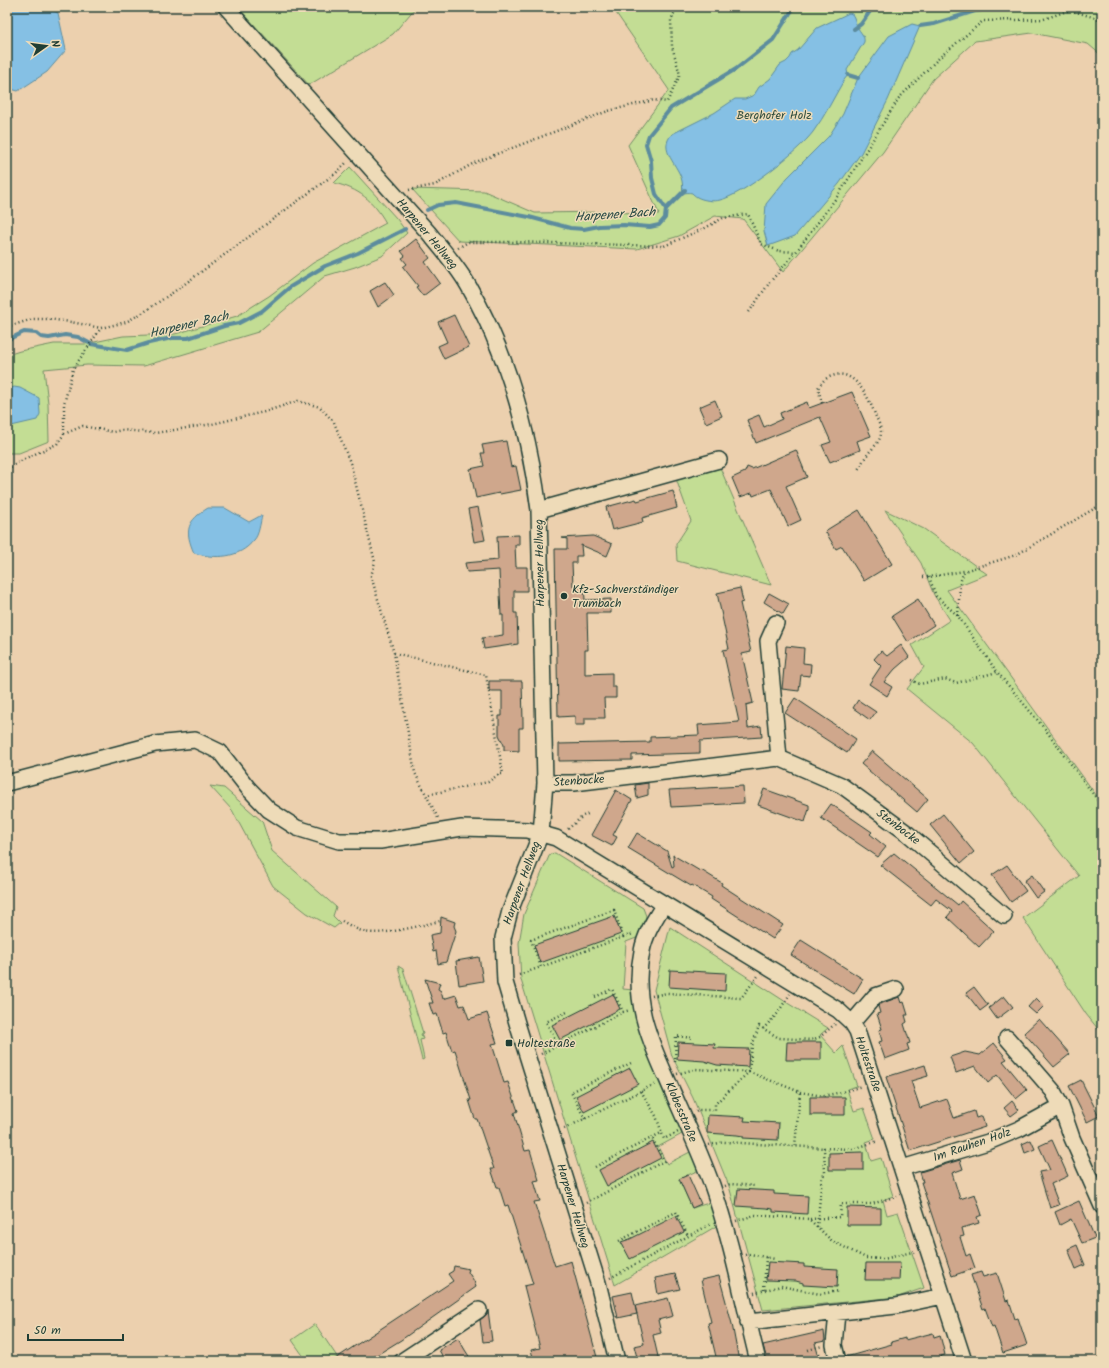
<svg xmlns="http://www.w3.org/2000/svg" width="1109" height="1368" viewBox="0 0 1109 1368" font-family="Kalam,sans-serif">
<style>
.green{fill:#c3dd94;stroke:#718d64}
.water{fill:#85c0e4;stroke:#5c8c9e}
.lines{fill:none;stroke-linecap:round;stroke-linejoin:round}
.stream{stroke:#5c8c9e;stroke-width:4}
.building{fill:#cfa78c;stroke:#1f3d34}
.minor-casing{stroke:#1f3d34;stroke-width:18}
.path{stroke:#1f3d34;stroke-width:2.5;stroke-dasharray:1 3;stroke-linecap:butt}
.minor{stroke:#eedbb8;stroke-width:15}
.poi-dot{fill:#1f3d34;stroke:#eedbb8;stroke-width:1.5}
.labels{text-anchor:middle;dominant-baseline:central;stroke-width:3;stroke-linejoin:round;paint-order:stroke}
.park-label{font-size:12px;fill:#2f4d3e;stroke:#eedbb8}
.street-label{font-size:12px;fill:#1f3d34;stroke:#eedbb8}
.poi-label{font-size:12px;fill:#1f3d34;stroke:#eedbb8;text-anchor:start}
.water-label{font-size:13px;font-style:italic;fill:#294a46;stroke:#eedbb8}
</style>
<rect width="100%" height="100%" fill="#ecd0ae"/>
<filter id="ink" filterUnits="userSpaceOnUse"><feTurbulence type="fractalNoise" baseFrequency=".025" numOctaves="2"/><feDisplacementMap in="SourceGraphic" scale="8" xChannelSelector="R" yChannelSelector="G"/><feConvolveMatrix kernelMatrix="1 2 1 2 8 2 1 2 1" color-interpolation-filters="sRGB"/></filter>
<g filter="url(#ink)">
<!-- green -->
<path class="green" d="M238,7H416L393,34L309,85Z
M612,7H1102V56L1088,44L1032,33L975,41L933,79L883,152L783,272L743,219L715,216L679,236L637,249L459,241L412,189L484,191L535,213L608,212L659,214L628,145L669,90Z
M350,167L397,219L407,233L382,256L355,267L325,276L258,332L144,366L87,365L44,369L48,403L49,441L19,453H7V355L20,351L54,344H85L123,336L175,334L237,316L269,296L313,263L386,223C373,200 359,189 334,183Z
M718,463L771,585L677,561L676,544L691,521L675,476Z
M885,510L924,529L987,574L947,590L1102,803V1034L1086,1014L1023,918L1079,876L973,743L907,689L924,667L912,645L950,620L934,595L921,563Z
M210,786L224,788L262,821L272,851L336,907L333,916L340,923L334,928L307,913L273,886L232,810Z
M555,853L643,908L646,916L639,937L626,942L623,989L633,990L640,1033L682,1134L658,1147L667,1164L690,1152L699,1170L679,1179L692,1208L712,1202L720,1224L615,1285L521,980L519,943L524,914L550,854Z
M670,927L789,1004L828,1028L820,1035L836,1053L843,1046L857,1086L847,1089L854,1111L864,1108L875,1139L866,1142L871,1161L881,1158L893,1196L883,1200L887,1215L898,1212L924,1288L898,1297L763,1310L729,1186L693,1098L672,1056L654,990Z
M398,966L403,969L423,1033L421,1034L423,1039L420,1040L424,1059L422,1060Z
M315,1324L340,1361H307L292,1340Z"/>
<!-- water -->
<path class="water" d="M7,7H47L58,13L66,50L47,72L18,91L7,88Z
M849,13L852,14C855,18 855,22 857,26C860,33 865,35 864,42L847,70L848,75L844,80C834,97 825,116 813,132C799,151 743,195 720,200C714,202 702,200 697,197C695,196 693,194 692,193C689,192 685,193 683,193C682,189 683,185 682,181C679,165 657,150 672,134L714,113L735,99H745L754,95L759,87L770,79L780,65L786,62L790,58L792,54L798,50L817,28Z
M912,24L920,26L888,100L861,153L839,184L795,236L768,246L764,231L766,204L787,178L829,136L843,114L858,78L889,36Z
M14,387L20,388L39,398L40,414L37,420L7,427V390Z
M208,508H225L249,522L260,516H262C260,523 259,535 254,540C239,559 215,559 194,553C184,530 187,521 208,508Z"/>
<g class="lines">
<!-- stream -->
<path class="stream" d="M920,26L934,24L975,11L1002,7
M854,29L861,24L873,7
M848,75L858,78
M666,209L685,190
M427,210L438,205L456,203L529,217L570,228L584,229L599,226L624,225L650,227L659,225L665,218L666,209L656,194L652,178L651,161L646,144L649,135L671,108L736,69L773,40L794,7
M7,340L24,332L36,333L41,337L49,338L65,335L78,337L91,344L127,350L149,343L172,338H188L224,326L239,323L262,311L290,287L325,266L358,253L405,229"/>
</g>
<!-- building -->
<path class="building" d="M416,239L430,258L425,262L440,283L423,296L416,287L418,286L403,267L407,264L402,258L405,256L401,251Z
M385,282L394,295L378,307L370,291Z
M454,315L469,347L444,359L438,346L447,342L438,322Z
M852,392L871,436L857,441L860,450L830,462L822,445L831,442L820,417L756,443L747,420L759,415L764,427L782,419L780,413L807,402L809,408Z
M715,400L722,416L706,423L699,407Z
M506,441L511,467L516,466L521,490L500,494L499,493L476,498L470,469L484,466L481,453H484L482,445Z
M796,450L807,477L786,486L801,520L788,526L771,489L753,496L752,493L740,497L732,478L745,472L747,467L752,469Z
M673,491L677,508L642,518L643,522L612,530L606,507L636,499L637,501Z
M478,507L485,540L474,542L468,509Z
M859,510L892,564L864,581L842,546L836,549L825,531Z
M519,535V545H515L516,567H527V591H514V613H517L518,644L484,649L482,638L503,635V615H501L499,570L467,572L465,563L498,560L497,536Z
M593,536L612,544L607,556L581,545L582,556H576V563H572L573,586H584L585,600L611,599V613H587L588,650H585V674L612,673V687H616V698H604L605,718H585V725H575V716L558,717L555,549H567V539L562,538Z
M740,588L743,602L740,603L751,652L742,654L753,703L746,705L748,728L761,726L762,737L700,741V753L632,755V760L559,761V744L650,742V737L699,735L698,725L739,722L723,650L729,649L717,593Z
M769,593L789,604L783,614L764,602Z
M918,599L934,625L908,642L892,616Z
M901,645L909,657L895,669L884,682L892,687L887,696L869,684L881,666L874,659L881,651L887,656Z
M786,646L804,648L803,663L811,664L810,676L801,675L799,691L782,689Z
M489,681H522L523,722V728H519V751L504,750V745L499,735V716H502V691H489Z
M795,698L856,739L847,753L785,713Z
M858,700L876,712L870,720L853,708Z
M872,751L928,799L917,812L861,764Z
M648,783V795L637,798L635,785Z
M743,786L744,803L671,807L669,790Z
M764,789L809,805V809L805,822L758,805Z
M616,790L632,800L613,835L617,837L612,846L591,835Z
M831,804L872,832L870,834L886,847L878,857L821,818Z
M943,814L974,852L961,863L930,825Z
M637,833L667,851L672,867L674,866L673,855L700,871L701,870L722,883L721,885L783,925L773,939L711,899L712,897L692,885L691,886L628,848Z
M894,853L958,905L961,901L994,931L979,947L947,917L952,911L936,899L931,905L880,865Z
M1007,865L1026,891L1011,902L992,875Z
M1032,875L1044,892L1036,898L1024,881Z
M614,916L621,934L540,963L534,945L580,929V928Z
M441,917L455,922L454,926L456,931L446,962L438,964L436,951L433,952L430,935L440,933Z
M801,940L863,979L854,994L791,955Z
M479,957L483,981L459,985L456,961Z
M670,970L726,973L725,991L669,987Z
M425,979L440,983L438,989L441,991L443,999L456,995L460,1006L464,1005L469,1019L487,1013L497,1043L492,1044L504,1083L508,1082L518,1111L514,1113L525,1151L530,1150L539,1180L534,1181L540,1201L534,1202L555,1266L571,1261L598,1361H534L531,1350L540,1348L524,1286L533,1284L508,1205L505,1206L499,1187H497L491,1169H494L477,1119H475L469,1100H471L455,1050L452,1051L446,1032L443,1033L437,1014L433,1015L429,1003H433Z
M974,987L988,1005L980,1011L966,993Z
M613,994L620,1009L560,1040L552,1025Z
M1004,996L1013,1007L997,1019L989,1008Z
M899,997L901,1003L904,1002L908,1015H905L907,1022L904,1024L910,1043L907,1044L909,1050L885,1059L879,1042L882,1041L879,1030L882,1029L877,1014L880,1013L878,1006L880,1004Z
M1036,998L1044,1006L1036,1014L1028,1007Z
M1039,1019L1070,1054L1054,1067L1024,1033Z
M678,1042L715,1044L714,1048L749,1049L748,1067L717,1065L704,1061L677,1059Z
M787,1042H821V1060H786Z
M994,1043L1007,1059L1003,1061L1027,1090L1016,1099L997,1075L988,1083L975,1066L956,1073L950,1057L965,1052L980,1055Z
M925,1065L928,1076L911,1081L920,1108L947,1099L954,1118L974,1111L976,1118L982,1116L985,1127L910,1151L886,1077Z
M630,1068L638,1084L584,1112L576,1096Z
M1081,1080L1099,1116L1087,1122L1069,1086Z
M810,1097H845V1115H810Z
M1012,1101L1019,1110L1011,1116L1004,1108Z
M708,1115L745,1117L744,1121L779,1123L778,1140L743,1138V1136L737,1135L707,1133Z
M1031,1140L1035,1149L1025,1153L1022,1144Z
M1052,1140L1068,1176L1051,1184L1059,1205L1050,1208L1039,1172L1050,1170L1039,1146Z
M653,1142L661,1158L607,1186L599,1170Z
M863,1152V1170H829V1153Z
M960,1160L963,1169L952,1173L960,1199L975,1194L982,1215L977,1217L979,1223L962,1228L964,1236L960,1237L966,1256L970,1254L975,1268L952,1276L921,1182H923L920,1172Z
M688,1175L701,1204L692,1208L679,1179Z
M738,1189L774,1191V1194L808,1196L807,1214L773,1212V1209L766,1208L736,1206Z
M1079,1201L1095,1238L1082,1243L1071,1219L1060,1225L1055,1212Z
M847,1207L881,1208V1225H847Z
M676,1216L684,1232L630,1259L621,1242L630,1239Z
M1077,1245L1085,1265L1076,1269L1068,1249Z
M768,1262L804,1264V1267L838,1269L837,1287L803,1285V1283L796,1281L766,1280Z
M866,1263H900L899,1280H865Z
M454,1266L469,1269L468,1272L474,1281L476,1287L401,1340L367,1361H332L453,1281L448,1274L453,1271Z
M981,1272L983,1277L997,1273L1006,1301L1009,1300L1015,1319L1018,1318L1027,1345L1003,1353L994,1326L992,1327L985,1308L983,1309L971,1275Z
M675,1274L680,1289L658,1294L655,1278Z
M719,1276L732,1324L739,1361H717L708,1323L711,1322L701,1280Z
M632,1292L637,1314L618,1318L613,1296Z
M668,1298L673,1316L658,1320L661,1333L653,1335L659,1361H638L634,1346L644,1344L635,1306Z
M488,1310L492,1341L483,1342L480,1320L487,1314Z
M824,1331L825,1341L815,1343L820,1361H767L763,1345Z
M933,1333L934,1337L940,1335L945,1355L941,1356L943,1361H847L846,1357L892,1344L891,1342L905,1338V1340Z
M458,1338L465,1350L472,1361H445L439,1350Z"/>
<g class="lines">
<!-- minor casing -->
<g class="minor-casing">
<path id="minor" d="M226,7L428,232C442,249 457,266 468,285C508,354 529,432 539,510L545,783L541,833L510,911L503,938L505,982L517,1023L598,1283L617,1361
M539,510L719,460
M776,623L768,641L779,758
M7,783L155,744L195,740L220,752L248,788L269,810L297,828L339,841H380L462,828L528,830L556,838L838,1010L852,1023L857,1031L964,1361
M545,783H574L779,758L841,785L907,833L1004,916
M664,904C655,919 645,934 642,951C632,998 648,1037 667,1079C682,1114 699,1149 712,1185C732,1242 743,1302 758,1361
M852,1023L875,996L896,989
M1007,1038L1053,1091L1061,1106L1072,1138L1102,1206
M902,1168L988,1142L1019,1129L1061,1106
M837,1313L834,1345L838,1361
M748,1322L896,1306L943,1296
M402,1361L479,1310"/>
</g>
<!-- path -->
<path class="path" d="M409,190L435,185L476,162L608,111L654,100L667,102L680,75L672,46L671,20L677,7
M458,248L468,242H515L664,246L705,228L723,218L748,214L761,244L779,251L796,252L839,194L899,98L940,57L983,21L1044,19L1070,10L1102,20
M749,312L770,282L795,253
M7,327L33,319H48L71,322L101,328L126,322L144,312L175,291L336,173L347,162
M822,403L818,388C822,382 825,378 832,376C855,367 870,400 876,417C878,421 881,427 881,432C881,442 872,448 867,455C863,460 861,466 857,471
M64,434V404L73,369L101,328
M7,469L26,458L57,444L64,434L83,426L113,432L122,430L155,433L212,424L264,412L298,401L320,407L334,422L351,465L375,562L371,576L394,653L415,773L438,818
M923,577H929L964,571L1016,555L1102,504
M929,577L936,596L958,616L997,672L1045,729L1102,806
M958,616L960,583L964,571
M394,653L486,675L503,774H499L488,782L426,795
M911,680L920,684L945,679L956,683L997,672
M568,829L583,816L588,814
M614,910L623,937L541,967L531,940Z
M342,921C349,925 357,930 365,932C382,936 423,925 440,921
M623,937L634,934
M519,975L541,967
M652,996L667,993L741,998L758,976
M595,997L612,989L623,1012
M763,1029L777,1014L790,994
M558,1045L546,1022L567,1012
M541,1054L623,1012L630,1010
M675,1062L676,1036L692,1038
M677,1074L695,1069L749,1072L752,1046L759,1026L779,1038L811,1040L820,1037L835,1024
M641,1091L656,1116L664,1139L678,1132
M800,1092L823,1096L842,1092L862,1086
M696,1112L699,1110H715V1104L749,1072L800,1092L795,1146
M585,1119L571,1092L631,1063
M564,1129L655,1084
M709,1145L724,1142L824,1148
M595,1167L661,1133
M725,1186L730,1184L756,1186
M586,1203L664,1161L652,1138
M810,1219L840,1217L841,1204H872L897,1196
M736,1221L755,1215L809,1219L832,1241L866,1258L884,1259L916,1251
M817,1227L822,1178L825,1173L824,1148L853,1149L878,1141
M619,1241L676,1212L688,1236
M745,1255L750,1254L775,1259
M610,1278L711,1224
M764,1290L766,1257
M754,1293L781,1286L820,1294L839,1291
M808,1350L822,1346
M819,1353L821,1361"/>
<!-- minor -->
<use href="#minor" class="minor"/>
</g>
</g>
<!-- markers -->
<g class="poi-dot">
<circle cx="564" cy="596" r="4"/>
<rect x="505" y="1039" width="8" height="8" rx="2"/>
</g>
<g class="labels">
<!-- park labels -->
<g class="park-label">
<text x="774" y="115">Berghofer Holz</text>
</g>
<!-- street labels -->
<g class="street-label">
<text transform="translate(427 234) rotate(50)">Harpener Hellweg</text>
<text transform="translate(540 563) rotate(-91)">Harpener Hellweg</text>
<text transform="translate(579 781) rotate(-4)">Stenbocke</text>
<text transform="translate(898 827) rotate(37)">Stenbocke</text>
<text transform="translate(522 883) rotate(-70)">Harpener Hellweg</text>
<text transform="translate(868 1064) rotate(71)">Holtestraße</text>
<text transform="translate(681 1112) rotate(67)">Klobesstraße</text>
<text transform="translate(972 1145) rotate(-19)">Im Rauhen Holz</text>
<text transform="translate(573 1206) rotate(73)">Harpener Hellweg</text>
</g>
<!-- poi labels -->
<g class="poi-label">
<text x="572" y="589">Kfz-Sachverständiger<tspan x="572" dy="14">Trumbach</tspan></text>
<text x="517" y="1043">Holtestraße</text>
</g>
<!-- water labels -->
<g class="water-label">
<text transform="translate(615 215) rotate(-4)">Harpener Bach</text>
<text transform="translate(189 325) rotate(-13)">Harpener Bach</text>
</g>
</g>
<!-- margin -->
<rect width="1109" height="1368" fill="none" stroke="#eedbb8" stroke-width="24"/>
<rect x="12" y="12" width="1085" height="1344" fill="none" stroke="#1f3d34" stroke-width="1.5" filter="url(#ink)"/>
<!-- north arrow -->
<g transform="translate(46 46) rotate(76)" stroke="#eedbb8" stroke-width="3" paint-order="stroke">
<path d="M0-3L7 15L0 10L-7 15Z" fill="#1f3d34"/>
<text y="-6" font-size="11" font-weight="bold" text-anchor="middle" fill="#1f3d34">N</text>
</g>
<!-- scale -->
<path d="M28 1334v6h95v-6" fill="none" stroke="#1f3d34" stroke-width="2"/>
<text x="34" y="1334" font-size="12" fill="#1f3d34" stroke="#eedbb8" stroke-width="3" paint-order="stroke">50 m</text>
</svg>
